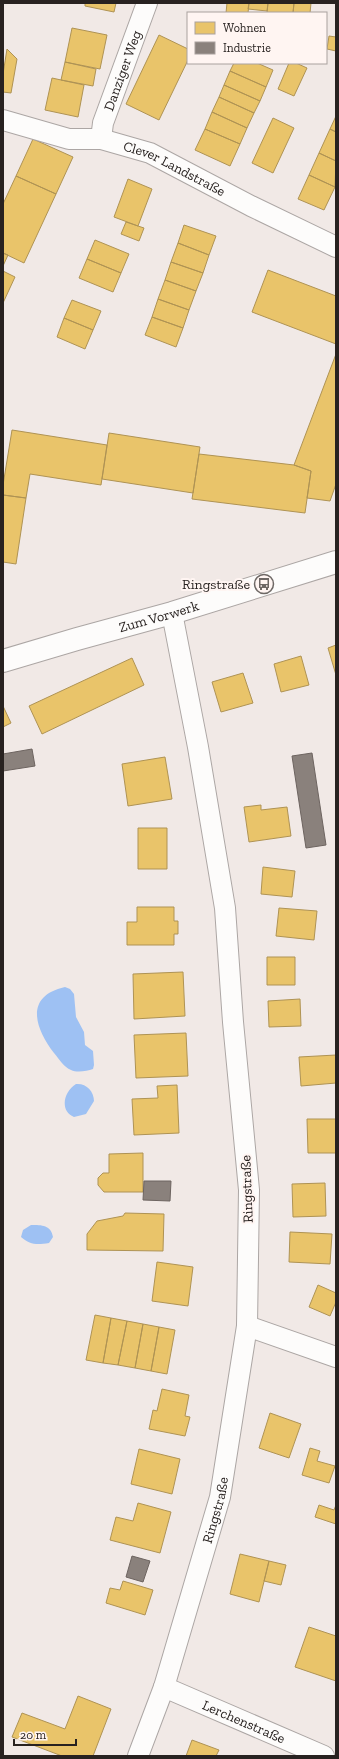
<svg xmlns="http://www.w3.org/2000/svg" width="339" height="1759" viewBox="0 0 339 1759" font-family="'Zilla Slab',serif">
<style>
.water{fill:#9ec1f3}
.homes{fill:#e9c46a;stroke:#af9354}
.industry{fill:#8a817c;stroke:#6d6460}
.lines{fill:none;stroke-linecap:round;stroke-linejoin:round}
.minor-casing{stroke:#aca6a4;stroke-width:22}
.tertiary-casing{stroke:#aca6a4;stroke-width:24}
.minor{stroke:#fdfcfb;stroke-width:20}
.tertiary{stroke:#fdfcfb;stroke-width:22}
.labels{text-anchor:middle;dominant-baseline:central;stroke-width:4;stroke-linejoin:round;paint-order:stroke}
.street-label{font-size:14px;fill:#282220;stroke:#fff5f2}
.poi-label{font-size:14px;fill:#282220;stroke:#fff5f2;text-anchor:end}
</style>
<rect width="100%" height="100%" fill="#f1e9e6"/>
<!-- water -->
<path class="water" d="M65,987L70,989L74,994L76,1017L84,1032L85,1045L93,1051L94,1065L93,1069C87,1071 77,1073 71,1070C64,1067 59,1059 54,1053C34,1027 25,996 65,987Z
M76,1084C86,1083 94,1091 94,1101L86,1114L74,1117C59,1111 64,1091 76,1084Z
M31,1225C42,1225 51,1225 53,1237L49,1243C37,1245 30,1245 21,1237L23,1230Z"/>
<!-- homes -->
<path class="homes" d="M85,3H116L114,12L85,6Z
M227,3H249L248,13H226Z
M249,3H268L267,11L248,9Z
M268,3H294L293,13H267Z
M294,3H311L310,13H293Z
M72,28L107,35L100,69L65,62Z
M159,35L188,49V60L159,120L126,104Z
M329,36L336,37V51L327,49Z
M7,49L17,59L11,93L3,92V74Z
M65,62L96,69L93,86L61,80Z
M234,63H257L273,70L266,87L230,71Z
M289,63H296L307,68L294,96L278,89Z
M230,71L266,87L260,101L224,85Z
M52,78L84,85L78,117L45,110Z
M224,85L260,101L254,113L219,97Z
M219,97L254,113L247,128L212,112Z
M212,112L247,128L240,144L205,129Z
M336,116V132L330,129Z
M273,118L294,128L273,173L252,163Z
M205,129L240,144L230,166L195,150Z
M330,129L336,132V161L319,153Z
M33,139L73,157L56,194L16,176Z
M319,153L336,161L335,187L309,175Z
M309,175L335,187L324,210L298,199Z
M16,176L56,194L24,263L3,253V204Z
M128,179L152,189L138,226L114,217Z
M126,222L144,228L139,241L121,234Z
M184,225L216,236L209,255L178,243Z
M95,240L129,254L121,273L87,259Z
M178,243L209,255L203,273L171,262Z
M3,253L8,255L3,266Z
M87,259L121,273L113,292L79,278Z
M171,262L203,273L196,291L165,280Z
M268,270L336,296V344L252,312Z
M3,271L15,277L3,303Z
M165,280L196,291L189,310L158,299Z
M158,299L189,310L183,328L152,317Z
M72,300L101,311L93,330L64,318Z
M152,317L183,328L176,347L145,335Z
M64,318L93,330L85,349L57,337Z
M336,354V484L330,501L307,498L311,471L294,465Z
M12,430L107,445L101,485L30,474L26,498L3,495V485Z
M109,433L200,447L193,493L102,479Z
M199,454L294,465L311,471L305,513L192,499Z
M3,495L26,498L16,564L3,562Z
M336,645V675L328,648Z
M301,656L309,685L281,692L274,664Z
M132,658L144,685L42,734L29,706Z
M243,673L253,703L221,712L212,682Z
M3,706L11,723L3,727Z
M165,757L172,799L128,806L122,764Z
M261,805V810L287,807L291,836L249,842L244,807Z
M138,828H167V869H138Z
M263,867L295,871L292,897L261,894Z
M137,907H174V921H178V934H174V945H127V922H137Z
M279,908L317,911L314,940L276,936Z
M267,957H295V985H267Z
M183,972L185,1016L134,1019L133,974Z
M300,999L301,1026L269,1027L268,1001Z
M186,1033L188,1076L136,1078L134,1035Z
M336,1055V1083L301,1086L299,1057Z
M177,1085L179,1133L134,1135L132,1099L158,1098L157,1086Z
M307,1119H336V1153H308Z
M143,1153V1192H104L98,1185V1178L103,1173H109V1154Z
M325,1183L326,1216L293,1217L292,1184Z
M125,1213L164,1214L163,1251L87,1250V1234L97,1221L123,1216Z
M290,1232L332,1234L330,1264L289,1262Z
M157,1262L193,1267L188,1306L152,1301Z
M318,1285L336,1293V1302L330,1316L309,1307Z
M95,1315L111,1318L103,1363L86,1360Z
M111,1318L127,1321L118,1365L103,1363Z
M127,1321L143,1324L135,1368L118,1365Z
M143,1324L159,1327L151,1371L135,1368Z
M159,1327L175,1330L167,1374L151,1371Z
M162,1389L189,1395L185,1416L190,1417L185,1436L149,1429L153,1410L157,1411Z
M270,1413L301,1424L289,1458L259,1448Z
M310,1448L320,1451L317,1461L335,1466L329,1483L302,1475Z
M139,1449L180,1459L172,1494L131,1484Z
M138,1503L171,1512L160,1553L110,1540L116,1517L133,1521Z
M319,1505L334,1510L336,1505V1524L315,1517Z
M240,1554L269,1561L259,1602L230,1594Z
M269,1561L286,1565L281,1585L264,1581Z
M123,1581L153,1590L145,1615L106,1603L110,1588L120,1590Z
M309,1627L336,1636V1681L295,1667Z
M78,1696L111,1709L93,1756H62L12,1737L22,1713L65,1729Z
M192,1740L219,1750L216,1756H186Z"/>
<!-- industry -->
<path class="industry" d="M32,749L35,766L3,771V754Z
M312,753L326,845L306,848L292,756Z
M144,1181H171L170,1201L143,1200Z
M132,1556L150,1561L143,1582L126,1577Z"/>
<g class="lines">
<!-- minor casing -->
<g class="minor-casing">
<g id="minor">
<path id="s1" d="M3,120L69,139H101L150,153L251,206L336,247"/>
<path id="s2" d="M101,139L103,123L147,3"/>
<path d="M247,1326L336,1357"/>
<path id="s3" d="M164,1687L324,1756"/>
<path id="s4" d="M138,1756L164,1687L220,1497L247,1326L249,1190L233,1022L225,908L198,747L172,613"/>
</g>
</g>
<!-- tertiary casing -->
<g class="tertiary-casing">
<g id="tertiary">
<path id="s5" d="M3,661L77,639L172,613L336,562"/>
</g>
</g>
<!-- minor -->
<use href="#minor" class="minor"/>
<!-- tertiary -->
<use href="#tertiary" class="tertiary"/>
</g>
<!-- icons -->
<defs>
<g id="bus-ring" transform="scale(1)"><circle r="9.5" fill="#fff5f2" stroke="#6e6865" stroke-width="1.5"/><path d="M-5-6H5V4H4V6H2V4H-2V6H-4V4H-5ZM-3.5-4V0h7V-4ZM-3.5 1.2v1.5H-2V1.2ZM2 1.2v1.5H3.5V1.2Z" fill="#6e6865"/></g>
</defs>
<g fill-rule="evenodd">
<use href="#bus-ring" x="264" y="584"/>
</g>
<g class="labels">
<!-- street labels -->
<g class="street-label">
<text stroke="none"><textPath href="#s2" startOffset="72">Danziger Weg</textPath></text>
<text stroke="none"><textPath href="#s1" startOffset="180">Clever Landstraße</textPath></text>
<text stroke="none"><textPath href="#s5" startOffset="162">Zum Vorwerk</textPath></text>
<text transform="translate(247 1189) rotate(-92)">Ringstraße</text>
<text stroke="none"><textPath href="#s4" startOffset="258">Ringstraße</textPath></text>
<text stroke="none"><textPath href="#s3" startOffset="87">Lerchenstraße</textPath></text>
</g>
<!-- poi labels -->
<g class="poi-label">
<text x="250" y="584">Ringstraße</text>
</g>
</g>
<!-- border -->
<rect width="339" height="1759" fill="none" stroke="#282220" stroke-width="8"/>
<!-- legend -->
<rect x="187" y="12" width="140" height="52" fill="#fff5f2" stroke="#a9a19e"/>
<rect x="195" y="22" width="20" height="12" fill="#e9c46a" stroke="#a9a19e"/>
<text x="223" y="32" font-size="12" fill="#282220">Wohnen</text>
<rect x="195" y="42" width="20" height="12" fill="#8a817c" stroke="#a9a19e"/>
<text x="223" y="52" font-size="12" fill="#282220">Industrie</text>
<!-- scale -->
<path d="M14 1739v6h62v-6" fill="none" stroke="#282220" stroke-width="2"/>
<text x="20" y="1739" font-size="12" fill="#282220" stroke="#fff5f2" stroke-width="3" paint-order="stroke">20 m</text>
</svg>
